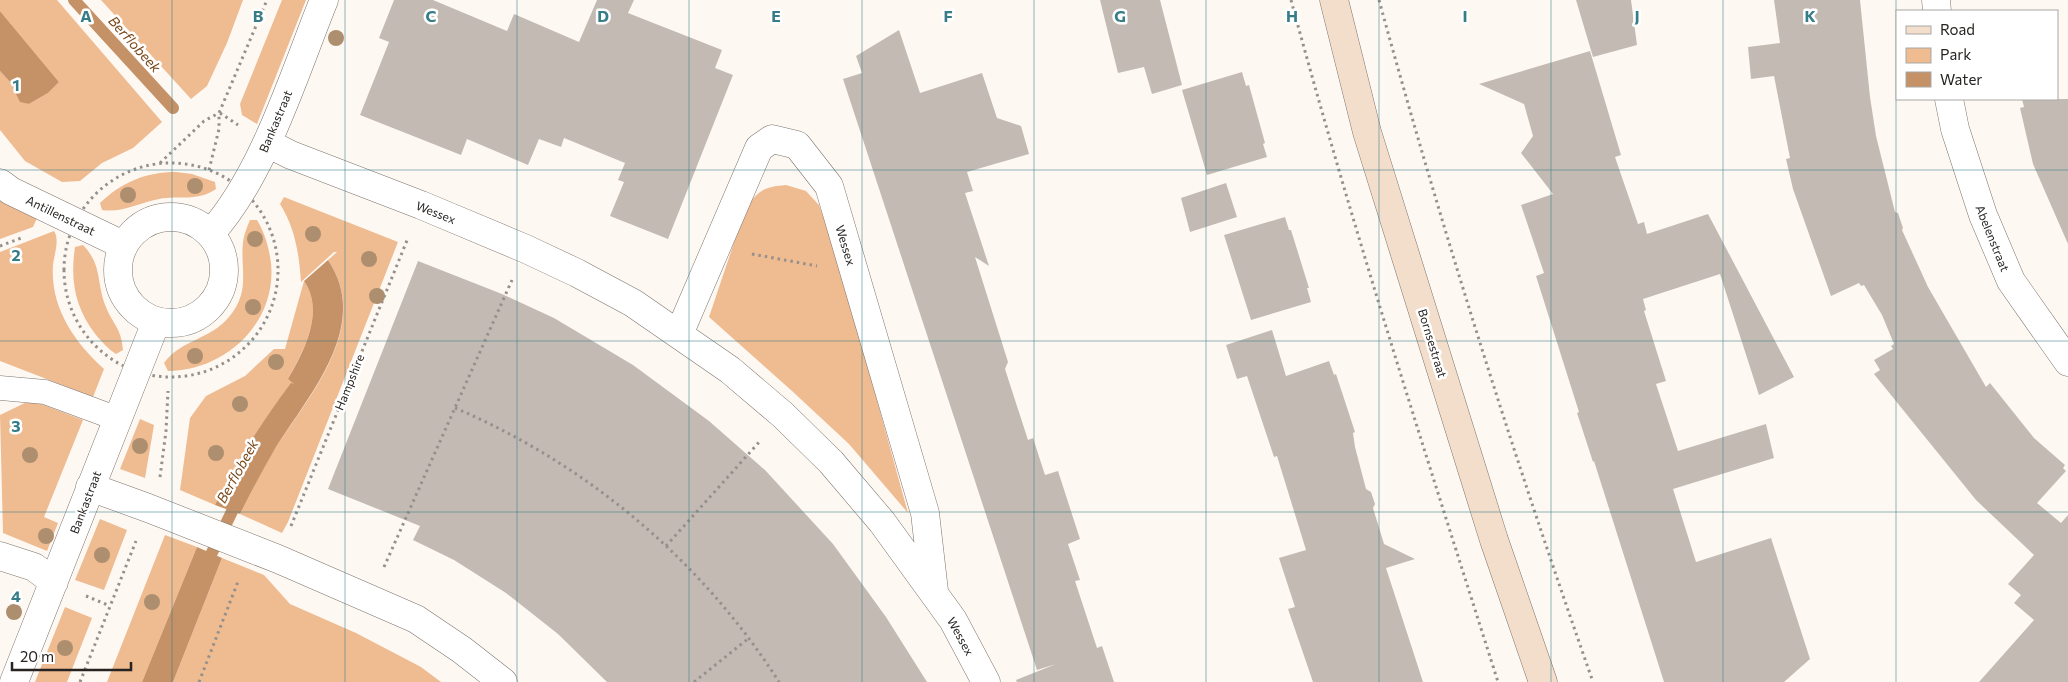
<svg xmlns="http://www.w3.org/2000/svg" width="2068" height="682" viewBox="0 0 2068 682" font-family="Commissioner,sans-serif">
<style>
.green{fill:#efbb91}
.water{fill:#c59167}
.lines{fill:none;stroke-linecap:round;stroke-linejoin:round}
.stream{stroke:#c59167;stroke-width:12}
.building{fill:#c3bab3}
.lane-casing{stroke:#7d746e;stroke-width:25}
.street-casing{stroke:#7d746e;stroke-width:29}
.secondary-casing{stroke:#7d746e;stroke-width:29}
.path{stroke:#95908c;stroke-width:3;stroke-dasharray:2.5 4;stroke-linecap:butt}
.lane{stroke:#fff;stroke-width:24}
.street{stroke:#fff;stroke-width:28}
.secondary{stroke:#f3ddcb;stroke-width:28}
.tree{fill:#ad8e6f}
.grid{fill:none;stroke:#377d88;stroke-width:1;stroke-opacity:0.55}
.labels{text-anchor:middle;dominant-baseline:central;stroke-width:5;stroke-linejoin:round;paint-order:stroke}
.street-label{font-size:12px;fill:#262320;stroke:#fff}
.water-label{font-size:14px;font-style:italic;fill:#7b4819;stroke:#fff}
.grid-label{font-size:16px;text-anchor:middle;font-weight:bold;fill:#377d88;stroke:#fff;stroke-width:5;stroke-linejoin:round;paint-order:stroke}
</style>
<rect width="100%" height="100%" fill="#fef8f3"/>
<!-- green -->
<path class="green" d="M0,0H57L162,122L133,148L102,163L80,181L62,182L25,161L0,130V71L10,82L20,101L29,104L48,93L59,82L0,11Z
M101,0H243L227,43L207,86L191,99Z
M282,0H306L257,124L242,115L240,104Z
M176,172L192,174L215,182L216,189C197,202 179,195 159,199C138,203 123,213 102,210L100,203C122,182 146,172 176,172Z
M786,185L806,191L819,205L838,259L908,513L849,444L792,391L709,317L746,207C759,190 764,187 786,185Z
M284,197L398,242L288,522L282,533L240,514C251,492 262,469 276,447C310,395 372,325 328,260L337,252H334L301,282C299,253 295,228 280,204Z
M0,199L37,218L33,227L0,239Z
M250,220H257C265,233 269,248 271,263C277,322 226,371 168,371L164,363C182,339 210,340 229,317C251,291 240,270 243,242C244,234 247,227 250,220Z
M54,231C60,240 54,255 53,265C50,307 74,342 104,369L93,397L0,361V252Z
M83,245C103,266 96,283 106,307C113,325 121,327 123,350L116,354C108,349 102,342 96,335C75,308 70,281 75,247Z
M304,281C325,311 304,350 288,379L294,383L293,385L291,384C262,422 236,461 215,505L180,490L190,418L206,396L245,376L274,349H285Z
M31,400L83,420L44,517L58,523L47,551L3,533L0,415Z
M140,419L154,425L145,478L120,469Z
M100,519L127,530L104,590L75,580Z
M165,535L197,547L142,682H107Z
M222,558L264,575L290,604L356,633L421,667L441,682H173Z
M65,607L92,618L67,682H35Z"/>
<!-- water -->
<path class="water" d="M0,11L59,82L48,93L29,104L20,102L10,82L0,71Z
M328,260C372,325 309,395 276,447C263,469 251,492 240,514L215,505C236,461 262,422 291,383L294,384L288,379C304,351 325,311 304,281Z
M197,547L222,558L173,682H142Z"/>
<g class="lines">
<!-- stream -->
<path class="stream" d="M74,0L173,108
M204,569L239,497"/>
</g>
<!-- building -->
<path class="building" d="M394,0H433L507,31L514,14L579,42L597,0H634L628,13L722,50L715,68L733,75L668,239L610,216L624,182L618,180L625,163L564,138L561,147L539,139L528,165L467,139L461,155L360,115L389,42L379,38Z
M1100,0H1160L1182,85L1152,94L1144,67L1118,73Z
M1576,0H1631L1637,45L1593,57Z
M1774,0H1860L1870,97L1876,136L1895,212L1898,213L1903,228L1902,230L1928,287L1986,387L1990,383L2034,438L2065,465L2063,468L2066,471L2037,503L2061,523L2068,515V682H1979L2034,620L2014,603L2021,595L2008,584L2034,555L1976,500L1874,374L1880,370L1874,360L1893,349L1891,346L1894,344L1882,315L1864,285L1861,286L1859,283L1831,296L1793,189L1786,159L1790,158L1774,76L1751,79L1748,47L1780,43Z
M899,30L920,93L982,73L997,118L1021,126L1029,154L967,172L973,191L965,193L989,266L975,257L1008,362L1005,369L1028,440L1033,438L1045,475L1058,471L1080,539L1068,544L1080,580L1075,581L1097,648L1102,646L1114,682H1017L1016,680L1056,664L1037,670L843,79L862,73L856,56Z
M1590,51L1621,155L1615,157L1638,224L1644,222L1647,234L1708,214L1794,377L1759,395L1720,274L1643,299L1646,310L1644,311L1666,381L1656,384L1678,451L1766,424L1774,458L1673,489L1696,562L1771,538L1810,659L1784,682H1664L1594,461L1593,462L1577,413L1579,412L1536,276L1544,273L1521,205L1553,194L1521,153L1533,136L1524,104L1479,84Z
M1242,72L1246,86L1249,85L1265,143L1263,144L1267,157L1207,175L1182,90Z
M2022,99H2068V244L2033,164L2020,108L2024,107Z
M1226,183L1237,217L1190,232L1181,198Z
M1285,217L1289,230H1291L1309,288H1307L1311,302L1251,320L1224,235Z
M418,261L502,294L554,318L633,365L709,421L765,470L833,544L886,617L927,682H607L558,634L506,593L454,560L413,540L420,526L328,489Z
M1272,330L1286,376L1329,361L1334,375L1336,374L1355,432L1353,433L1355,447L1366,489L1371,492L1375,504L1373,508L1384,544L1415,559L1386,568L1423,682H1313L1288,609L1295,607L1279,558L1306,550L1277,456L1274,457L1247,376L1237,379L1226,345Z"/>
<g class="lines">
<!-- lane casing -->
<g class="lane-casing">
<path id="lane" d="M0,388L45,392L118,419"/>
</g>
<!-- street casing -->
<g class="street-casing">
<path id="street" d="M1936,0L1937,11
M1949,99L1955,129L1983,215L2011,281L2068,362
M267,143L291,155L421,205L526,249L577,273L633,303L730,370L783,415L831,462L882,522L953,620L986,682
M0,183L11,191L123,245
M118 270a53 53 0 1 1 106 0a53 53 0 1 1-106 0Z
M211,233C264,174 294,74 324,0
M679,334L759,148L772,139L797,145L829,186L925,513L934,591
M90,487L148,508L278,559L416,619L462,650L503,682
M0,556L34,567L54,582
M14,682L156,322"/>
</g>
<!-- secondary casing -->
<g class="secondary-casing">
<path id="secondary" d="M1334,0L1367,132L1494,540L1543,682"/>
</g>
<!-- path -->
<path class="path" d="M1291,0C1353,230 1426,455 1498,682
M1379,0C1442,230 1514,457 1593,682
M220,113L238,125
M64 270a107 107 0 1 1 214 0a107 107 0 1 1-214 0Z
M160,163L204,121L219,113
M209,170L219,129V113L267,0
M0,246L24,237
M752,254L817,266
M455,408C587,464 702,561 779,682
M160,477L166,431L168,391
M291,526L408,238
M666,546L761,440
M384,567L512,280
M86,596L110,606
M80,682L136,541
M199,682L239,579
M694,682L749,638"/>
<!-- lane -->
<use href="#lane" class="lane"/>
<!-- street -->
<use href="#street" class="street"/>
<!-- secondary -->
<use href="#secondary" class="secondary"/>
</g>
<!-- trees -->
<g class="tree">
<circle cx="336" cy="38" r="8"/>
<circle cx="195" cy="186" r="8"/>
<circle cx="128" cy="195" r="8"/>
<circle cx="313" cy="234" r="8"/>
<circle cx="255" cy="239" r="8"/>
<circle cx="369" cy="259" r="8"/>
<circle cx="377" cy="296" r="8"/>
<circle cx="253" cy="307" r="8"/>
<circle cx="195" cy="356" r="8"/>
<circle cx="276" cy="362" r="8"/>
<circle cx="240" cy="404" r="8"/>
<circle cx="140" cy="446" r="8"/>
<circle cx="216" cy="453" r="8"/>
<circle cx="30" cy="455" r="8"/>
<circle cx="46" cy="536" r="8"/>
<circle cx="102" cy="555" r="8"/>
<circle cx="152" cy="602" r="8"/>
<circle cx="14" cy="612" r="8"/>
<circle cx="65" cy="648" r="8"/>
</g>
<!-- grid -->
<path class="grid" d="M172,0V682M345,0V682M517,0V682M689,0V682M862,0V682M1034,0V682M1206,0V682M1379,0V682M1551,0V682M1723,0V682M1896,0V682M0,170H2068M0,341H2068M0,512H2068"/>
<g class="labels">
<!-- street labels -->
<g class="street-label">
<text transform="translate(275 121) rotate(-67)">Bankastraat</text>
<text transform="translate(436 212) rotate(22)">Wessex</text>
<text transform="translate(61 215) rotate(26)">Antillenstraat</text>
<text transform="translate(1993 238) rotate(68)">Abelenstraat</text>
<text transform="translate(846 245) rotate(73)">Wessex</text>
<text transform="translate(1433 343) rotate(73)">Bornsestraat</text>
<text transform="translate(349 382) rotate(-68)">Hampshire</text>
<text transform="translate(85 502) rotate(-69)">Bankastraat</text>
<text transform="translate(961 636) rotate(61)">Wessex</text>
</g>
<!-- water labels -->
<g class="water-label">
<text transform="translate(135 44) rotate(48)">Berflobeek</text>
<text transform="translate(237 471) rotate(-61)">Berflobeek</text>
</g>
</g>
<g class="grid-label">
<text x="86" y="22">A</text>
<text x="258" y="22">B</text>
<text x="431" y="22">C</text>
<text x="603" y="22">D</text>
<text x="776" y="22">E</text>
<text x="948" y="22">F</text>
<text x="1120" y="22">G</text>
<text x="1292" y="22">H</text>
<text x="1465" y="22">I</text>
<text x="1637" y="22">J</text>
<text x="1810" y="22">K</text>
<text x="16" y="91">1</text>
<text x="16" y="261">2</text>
<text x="16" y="432">3</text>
<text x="16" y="602">4</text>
</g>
<!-- legend -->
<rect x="1896" y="10" width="162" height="90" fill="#ffffff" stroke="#a8a7a6"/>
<rect x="1906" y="26" width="25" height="8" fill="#f3ddcb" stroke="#a8a7a6"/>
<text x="1940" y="35" font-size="15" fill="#262320">Road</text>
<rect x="1906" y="48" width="25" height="15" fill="#efbb91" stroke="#a8a7a6"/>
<text x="1940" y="60" font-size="15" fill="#262320">Park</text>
<rect x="1906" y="72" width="25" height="15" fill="#c59167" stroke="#a8a7a6"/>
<text x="1940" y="85" font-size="15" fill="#262320">Water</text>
<!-- scale -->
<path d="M12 662v8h119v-8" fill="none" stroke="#262320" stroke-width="2.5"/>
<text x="20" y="662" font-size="15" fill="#262320" stroke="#ffffff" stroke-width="4" paint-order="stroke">20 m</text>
</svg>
